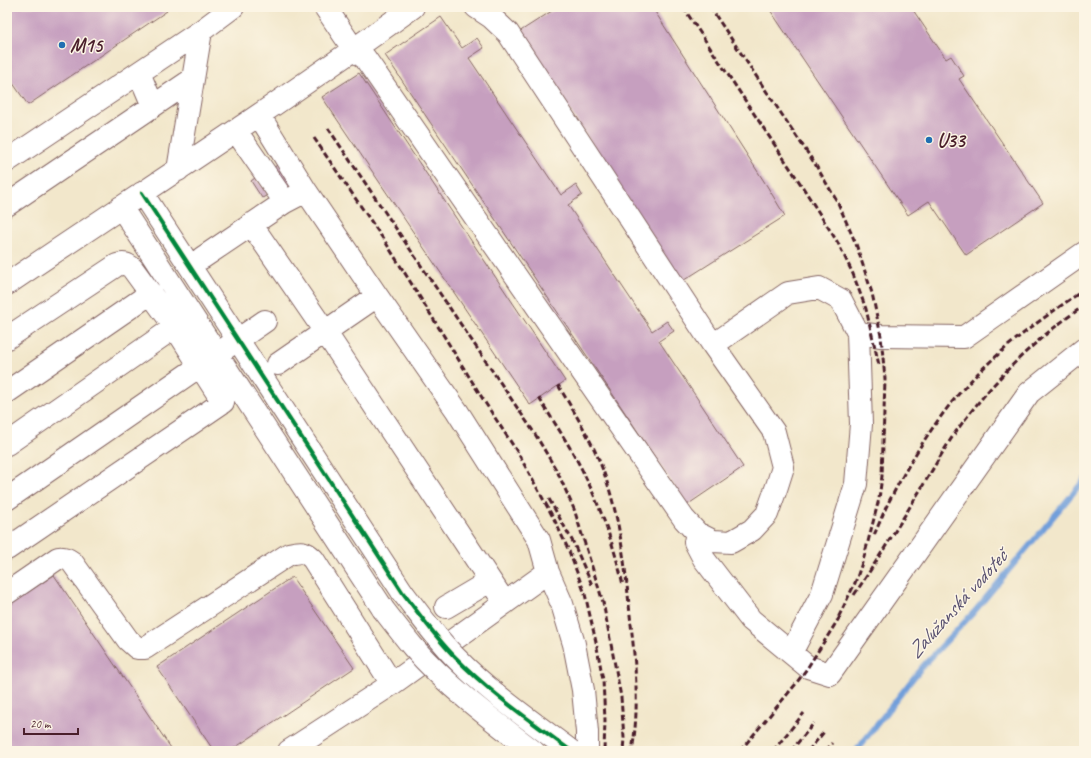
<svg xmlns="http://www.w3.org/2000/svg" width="1091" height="758" viewBox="0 0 1091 758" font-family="Caveat,sans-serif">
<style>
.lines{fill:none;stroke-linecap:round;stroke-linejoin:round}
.stream{stroke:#719fda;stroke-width:5.5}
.building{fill:#c69fbf}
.minor-casing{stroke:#856563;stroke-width:24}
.minor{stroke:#fff;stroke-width:22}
.rail{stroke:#4a1f2b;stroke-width:3;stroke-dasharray:6 3;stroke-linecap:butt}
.minor-bridge-casing{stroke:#856563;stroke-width:24;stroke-linecap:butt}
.minor-bridge{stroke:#fff;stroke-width:22}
.cycleway-casing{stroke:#fcf5e5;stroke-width:6}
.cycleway{stroke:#00873e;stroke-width:4}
.poi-dot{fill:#1f6fb2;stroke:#fcf5e5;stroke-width:1.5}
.labels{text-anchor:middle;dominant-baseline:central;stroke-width:3;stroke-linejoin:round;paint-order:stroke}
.poi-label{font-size:20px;font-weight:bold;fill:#4a1f2b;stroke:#fcf5e5;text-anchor:start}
.water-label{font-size:21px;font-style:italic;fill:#5a5271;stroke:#fcf5e5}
</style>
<rect width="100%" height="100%" fill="#fcf5e5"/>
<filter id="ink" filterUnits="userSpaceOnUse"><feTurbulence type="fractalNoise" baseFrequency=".025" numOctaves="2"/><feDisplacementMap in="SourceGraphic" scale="8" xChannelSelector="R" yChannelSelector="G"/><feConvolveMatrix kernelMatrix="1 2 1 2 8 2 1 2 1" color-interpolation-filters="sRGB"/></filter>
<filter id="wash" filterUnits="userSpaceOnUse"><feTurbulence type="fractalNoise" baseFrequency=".012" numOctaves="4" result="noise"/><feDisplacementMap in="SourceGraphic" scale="16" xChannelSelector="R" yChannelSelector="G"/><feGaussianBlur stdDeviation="0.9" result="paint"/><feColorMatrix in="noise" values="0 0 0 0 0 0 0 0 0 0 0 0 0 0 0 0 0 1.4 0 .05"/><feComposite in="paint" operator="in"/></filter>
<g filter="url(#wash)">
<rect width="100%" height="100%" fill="#f2e7cb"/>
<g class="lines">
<!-- stream -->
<path class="stream" d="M856,751L922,667L974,612L1084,480"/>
</g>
<g id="blocks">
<!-- building -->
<path class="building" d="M7,7H164L167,11L28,105L10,79L7,81Z
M558,7H652L767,186L785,216L681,282L519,32Z
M768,7H911L946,59L951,56L964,76L959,79L1043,203L966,255L929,201L908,215Z
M441,17L462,48L477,38L484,48L469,58L561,195L576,185L582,195L568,205L652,331L667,321L674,331L659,341L743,467L687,505L385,55Z
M359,73L565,381L530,405L322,97Z
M280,163L294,184L287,188L273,168Z
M255,178L267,192L266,196L262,198L251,181Z
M54,575L173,751H7V606Z
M292,577L354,668L230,751H214L157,667Z"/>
</g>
</g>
<g filter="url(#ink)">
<use href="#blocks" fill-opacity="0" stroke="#856563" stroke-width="1"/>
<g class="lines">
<!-- minor casing -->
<g class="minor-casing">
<path id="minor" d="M325,7L354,50L365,58L684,519L697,533L713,541L731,542L752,530L767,514L777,486L783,467L774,432L713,345L508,33L491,17L476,7
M139,73L153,106
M259,115L306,191L377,296L457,411L539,540L548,572L562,604L574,644L583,690L587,732V751
M236,131L285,202
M7,161L201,31L233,7
M178,170L201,31
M142,193L403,593
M7,205L193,79
M121,207L383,609
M251,224L326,333L505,603
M202,258L285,202L306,191
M7,284C143,192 281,103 413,7
M7,338L117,265C124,263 127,264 132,268L175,327L223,402L7,549
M713,345L788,293L819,288L841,300L858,333L881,336L964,337L1084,253
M278,364L377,296
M7,392L151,293
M7,444L175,327
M7,499L265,321
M697,533L695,542L704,559L751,620L808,667L830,674L1029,393L1084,349
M7,593L58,558C64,557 68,559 72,562L128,640L137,648H145L289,554C301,551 305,551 313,559L392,684
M446,607L490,581
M791,653L822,594L856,484L861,424L858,333
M289,751L392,684L548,572"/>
</g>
<!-- minor -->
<use href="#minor" class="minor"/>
<!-- rail -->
<path class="rail" d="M683,7L802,186L838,243L853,274L866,309L879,365
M710,7L815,164L838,203L856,244L872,293L881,336L885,379L882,476L879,499L864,557L855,583L837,620
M328,128L535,434L558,473L574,509L603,602L621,697L624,738L623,751
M314,138L386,243L421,299L486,404L518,453L554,519L569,551L585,594L596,642L603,680L605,720L604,751
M558,385C573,410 588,434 599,460C619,509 625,562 630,615C635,660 640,706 632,751
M539,398C555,424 573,450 586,478C602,511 615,549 623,585
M549,499L573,542L593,587
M874,535C880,522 885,508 892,496C907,467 925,437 945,411C982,362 1033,324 1084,290
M854,595C879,558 902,520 925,482C935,466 944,449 955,433C990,384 1034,339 1084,306
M740,751L795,685L808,667L841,615
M773,751L804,713
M791,751L814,723
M808,751L824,732
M826,751L832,743"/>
<!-- minor-bridge casing -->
<g class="minor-bridge-casing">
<path id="minor-bridge" d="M403,593C420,615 436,638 455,657C490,693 531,721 571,751
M383,609C393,622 403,635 413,647C448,687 491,719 533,751"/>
</g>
<!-- minor-bridge -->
<use href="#minor-bridge" class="minor-bridge"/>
<!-- cycleway casing -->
<g class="cycleway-casing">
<path id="cycleway" d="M142,193L403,593C420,615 436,638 455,657C490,693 531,721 571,751"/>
</g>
<!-- cycleway -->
<use href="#cycleway" class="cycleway"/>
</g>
</g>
<!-- markers -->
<g class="poi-dot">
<circle cx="62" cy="45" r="4"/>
<circle cx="929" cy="140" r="4"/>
</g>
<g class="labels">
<!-- poi labels -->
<g class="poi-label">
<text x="70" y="45">M15</text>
<text x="937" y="140">U33</text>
</g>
<!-- water labels -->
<g class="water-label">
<text transform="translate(957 604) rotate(-48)">Zalužanská vodoteč</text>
</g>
</g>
<!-- margin -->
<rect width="1091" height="758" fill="none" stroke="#fcf5e5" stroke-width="24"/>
<!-- scale -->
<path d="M24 728v6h54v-6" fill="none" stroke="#4a1f2b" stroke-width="2"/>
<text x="30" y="728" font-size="12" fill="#4a1f2b" stroke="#fcf5e5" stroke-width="3" paint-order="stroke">20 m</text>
</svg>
